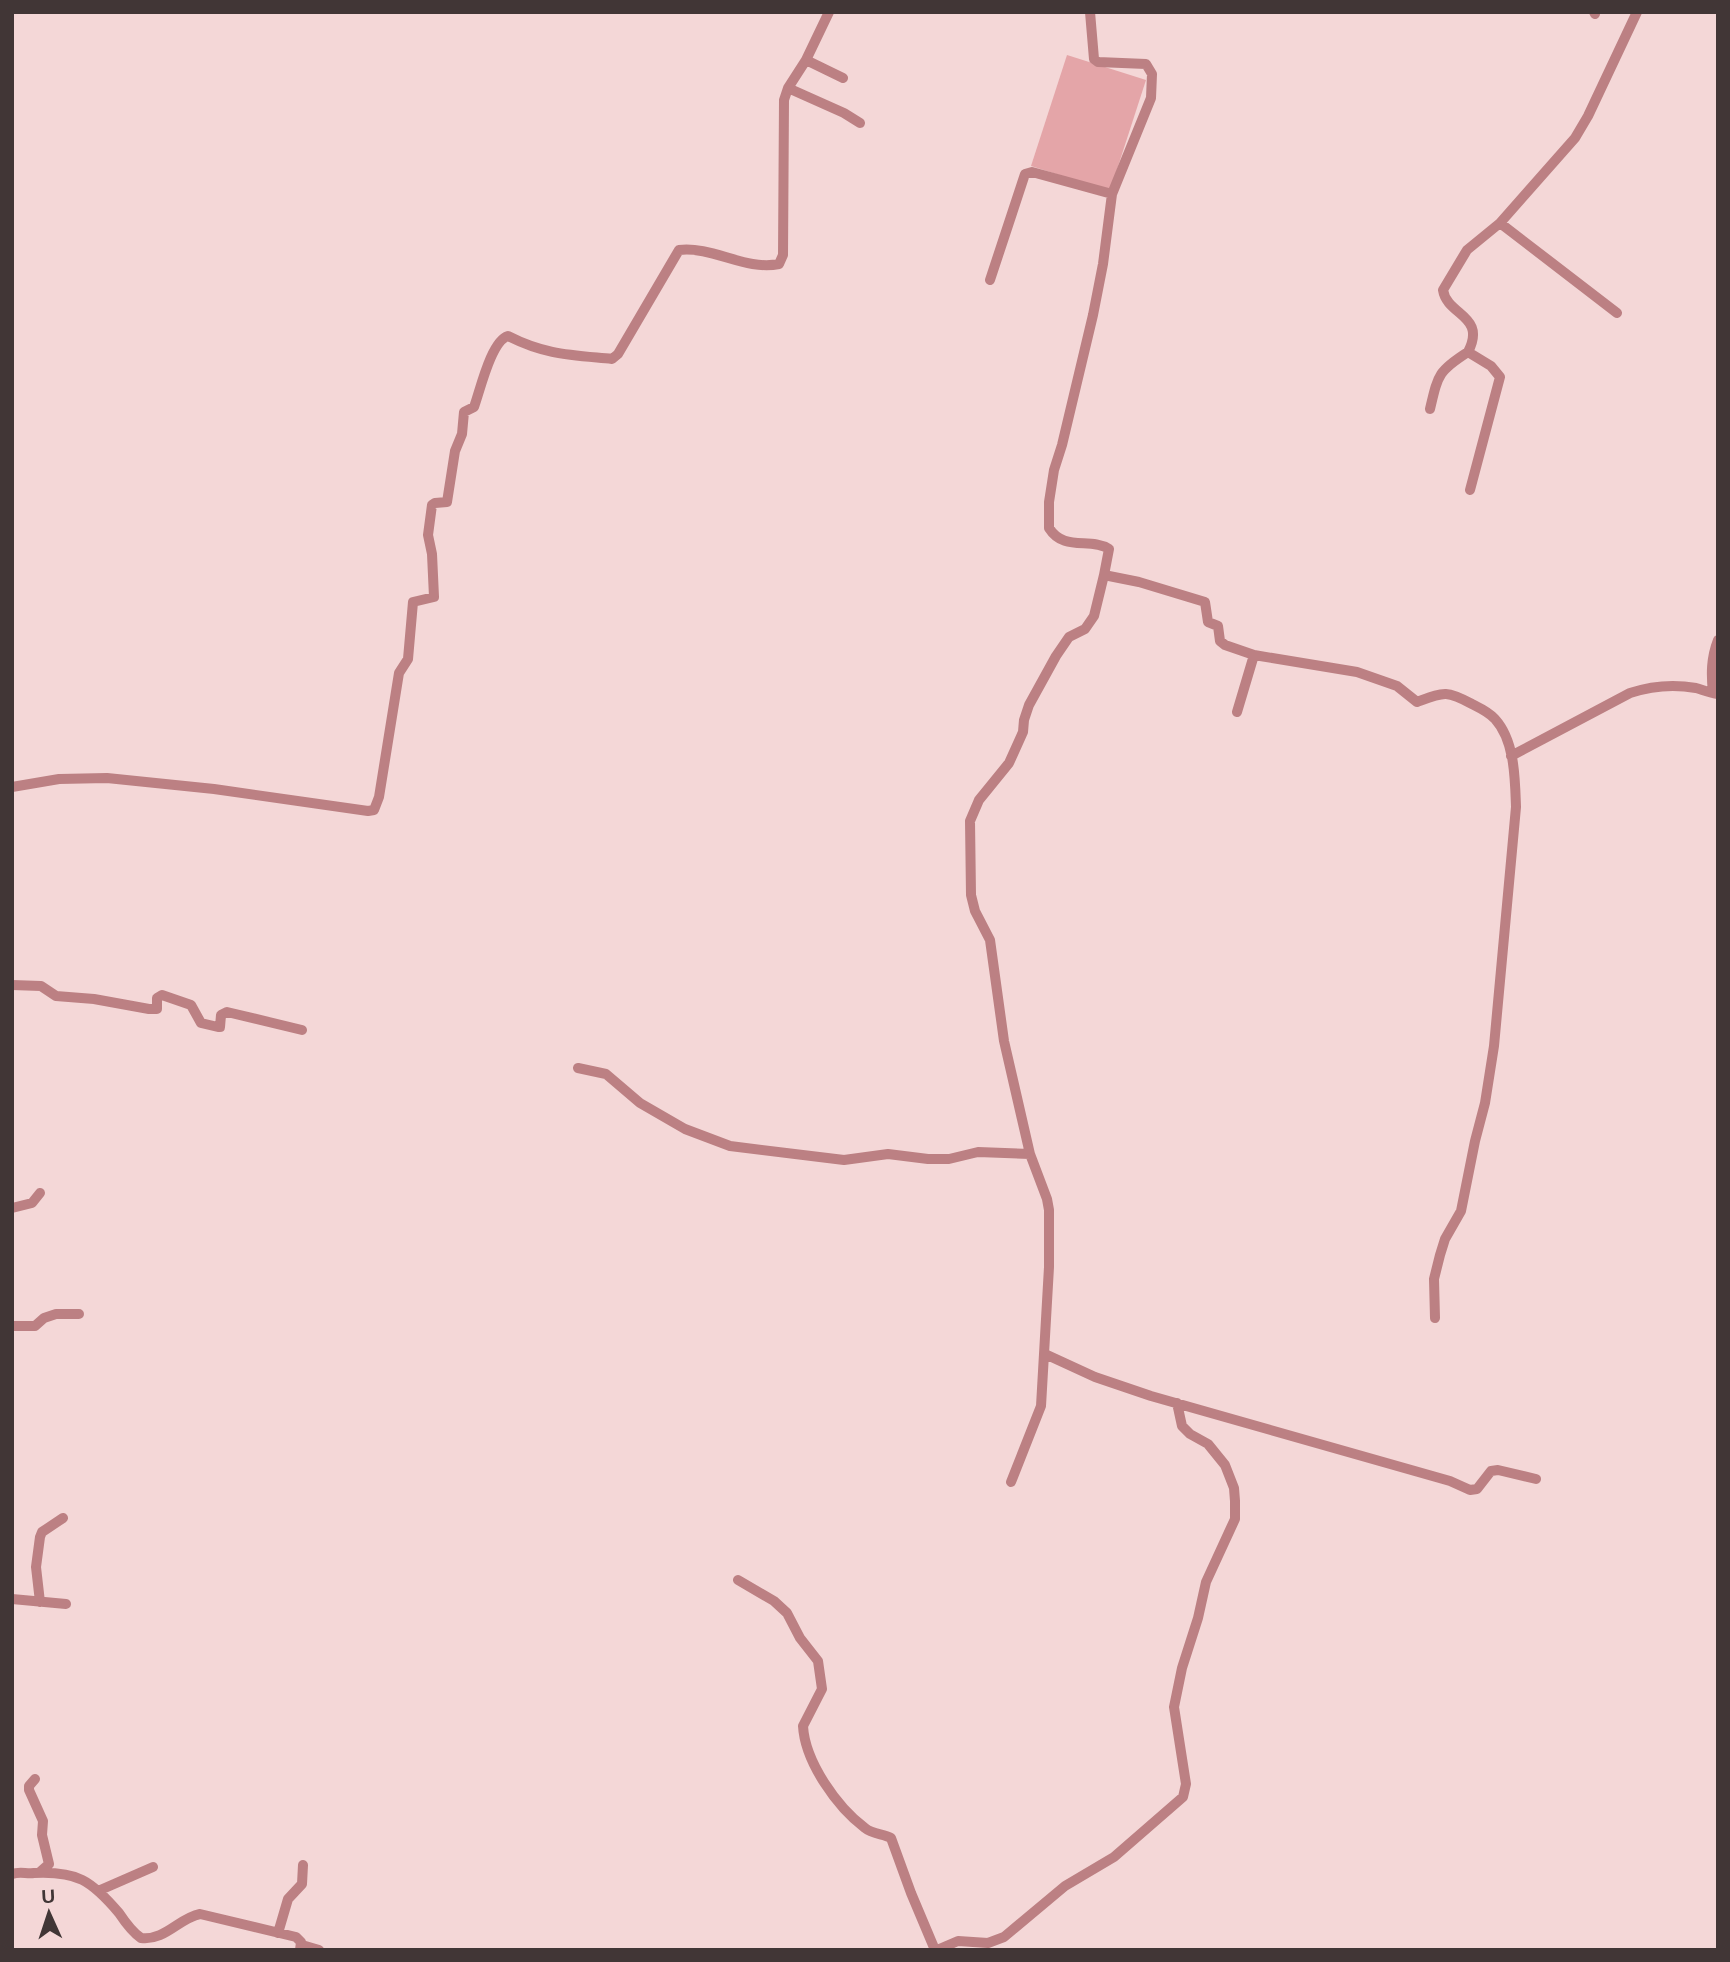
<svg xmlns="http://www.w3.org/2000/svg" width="1730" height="1962" viewBox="0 0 1730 1962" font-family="Helvetica,sans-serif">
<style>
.green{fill:#e4a5a8}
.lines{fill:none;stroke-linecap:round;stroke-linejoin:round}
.minor{stroke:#bc8083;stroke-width:10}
</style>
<rect width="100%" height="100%" fill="#f4d7d7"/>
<!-- green -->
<path class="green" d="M1067,55L1146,80L1110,191L1031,166Z"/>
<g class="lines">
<!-- minor -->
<path class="minor" d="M1090,12L1094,59L1098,62L1146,64L1152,74L1151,98L1112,194L1103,264L1093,315L1062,445L1054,470L1049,502V528C1064,552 1090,537 1109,549L1104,575L1139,582L1205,602L1208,622L1218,626L1220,641L1225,645L1254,655L1357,672L1397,686L1417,702C1444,692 1446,690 1472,704C1480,708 1489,712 1495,719C1515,741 1515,779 1516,807L1494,1046L1485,1103L1475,1141L1461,1211L1445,1239L1440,1255L1434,1279L1435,1318
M1594,12L1595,14
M806,60L843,78
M788,88L844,113L860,123
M1500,223L1617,313
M990,280L1025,174L1032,172L1112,194
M1468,352L1491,366L1500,377L1470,490
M1430,409C1438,375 1438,371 1468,352C1487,315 1447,316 1443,290L1467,250L1500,223L1575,138L1588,116L1637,12
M1713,693C1711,674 1711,658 1718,640
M1237,712L1254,655
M1511,756L1630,693C1651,686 1674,684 1696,688C1703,690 1710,693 1718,694
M12,787L59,779L107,778L214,789L368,811L374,810L379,797L399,673L408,659L413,602L434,597L432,554L428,535L432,505L435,503L447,502L455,451L462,434L464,412L474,407C480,391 491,341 508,336C545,355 571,355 612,359L618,354L679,250C713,246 745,271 779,264L783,255L784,100L788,88L806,60L829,12
M12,985L41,986L56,996L94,999L149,1009H157V998L162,995L191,1005L201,1023L218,1027H220L221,1015L227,1012L302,1030
M578,1068L606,1074L640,1103L685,1129L730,1146L844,1160L888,1154L928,1159H949L978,1152L1030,1154
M12,1208L32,1203L40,1193
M12,1326H35L44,1318L56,1314H79
M1045,1354L1095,1377L1151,1396L1450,1481L1470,1490L1477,1489L1491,1471L1498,1470L1536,1479
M1011,1482L1041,1406L1049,1267V1210L1047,1199L1030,1154L1004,1041L990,940L975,911L971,895L970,821L979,800L1009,763L1023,732L1024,720L1029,705L1056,656L1069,637L1085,629L1094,616L1104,575
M738,1580L774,1601L787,1613L800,1638L818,1661L822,1689L803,1726C805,1762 837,1807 865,1828C872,1834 883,1834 891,1838L911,1893L935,1950
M12,1599L66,1604
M40,1602L36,1567L40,1537L42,1532L63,1518
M35,1779L29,1786V1790L43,1821L42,1835L49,1864L40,1872
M12,1874C20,1871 26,1874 34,1873C77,1871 91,1880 119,1913C125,1922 132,1932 141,1938C165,1941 179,1918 200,1914L296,1937L301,1942L300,1950
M98,1891L153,1867
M278,1933L288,1899L302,1884L303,1865
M302,1945L319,1950
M937,1950L958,1941L988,1943L1004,1937L1065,1886L1114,1857L1183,1797L1186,1784L1174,1707L1182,1668L1198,1618L1206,1582L1235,1519V1501L1234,1488L1225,1465L1208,1444L1190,1434L1182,1426L1177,1403"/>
</g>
<!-- border -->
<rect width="1730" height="1962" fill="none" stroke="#413636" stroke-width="28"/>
<!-- north arrow -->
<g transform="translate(49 1913) rotate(357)" stroke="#f4d7d7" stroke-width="5" paint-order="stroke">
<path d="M0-5L12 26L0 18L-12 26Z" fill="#413636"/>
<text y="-10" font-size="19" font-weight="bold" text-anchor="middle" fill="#413636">U</text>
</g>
</svg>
